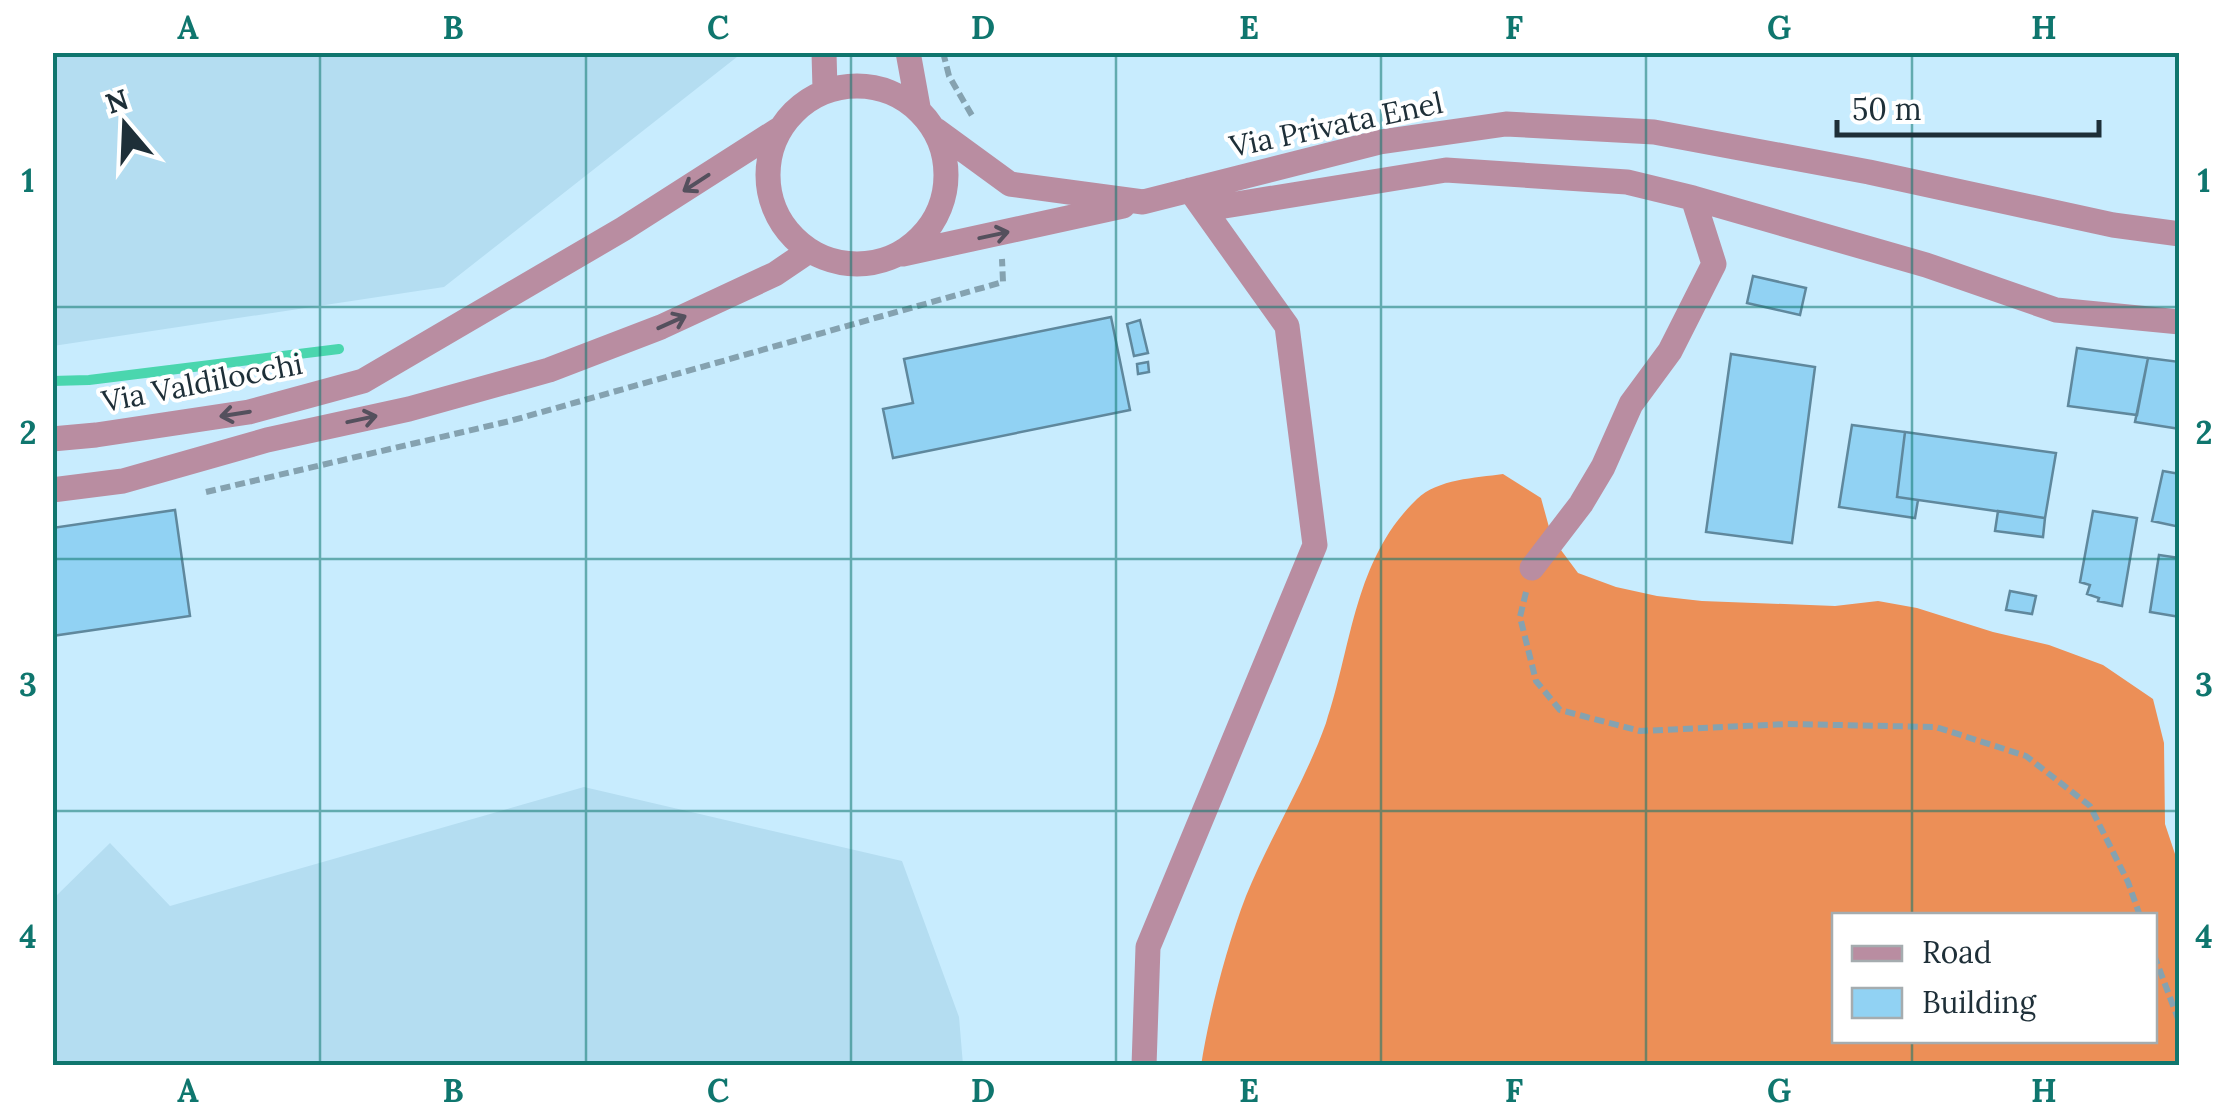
<svg xmlns="http://www.w3.org/2000/svg" width="2232" height="1118" viewBox="0 0 2232 1118" font-family="Lora,serif">
<style>
.built{fill:#b4ddf1}
.forest{fill:#ec8f57;fill-rule:evenodd}
.lines{fill:none;stroke-linecap:round;stroke-linejoin:round}
.stream{stroke:#4ad6ae;stroke-width:10}
.building{fill:#91d2f3;stroke:#5f889d;stroke-width:2.5}
.path{stroke:#85a2b0;stroke-width:6;stroke-dasharray:10 5;stroke-linecap:butt}
.minor{stroke:#b98da1;stroke-width:25}
.oneway{stroke:#54505d}
.grid{fill:none;stroke:#0f766e;stroke-width:2.5;stroke-opacity:0.55}
.labels{text-anchor:middle;dominant-baseline:central;stroke-width:8;stroke-linejoin:round;paint-order:stroke}
.street-label{font-size:30px;fill:#1e2f38;stroke:#fff}
.neatline{fill:none;stroke:#0f766e;stroke-width:4}
.grid-label{font-size:32px;text-anchor:middle;font-weight:bold;fill:#0f766e}
</style>
<rect width="100%" height="100%" fill="#c8ecfe"/>
<!-- built -->
<path class="built" d="M53,52H742V53L444,287L53,346Z
M584,787L902,861L959,1017L963,1065H53V899L110,843L170,906Z"/>
<!-- forest -->
<path class="forest" d="M1503,474L1541,498L1552,538L1578,573L1616,587L1657,596L1702,601L1835,606L1878,601L1917,608L1993,632L2049,645L2103,665L2153,699L2164,743L2165,824L2179,866V1065L1201,1066C1209,1014 1227,945 1246,896C1270,837 1305,782 1326,723C1352,646 1354,559 1417,499C1438,479 1475,478 1503,474ZM1834,916H2154V1040H1834Z"/>
<g class="lines">
<!-- stream -->
<path class="stream" d="M52,381L89,380L339,349"/>
</g>
<!-- building -->
<path class="building" d="M1753,276L1806,288L1800,315L1747,303Z
M1111,317L1130,410L893,458L883,409L913,403L904,359Z
M1140,320L1148,353L1134,356L1127,324Z
M2077,348L2148,358L2137,415L2068,406Z
M1731,354L1815,367L1792,543L1706,532Z
M2148,358L2180,362V429L2135,422Z
M1148,362L1149,372L1138,374L1137,364Z
M1852,425L1905,432L1897,497L1918,500L1915,518L1839,507Z
M1905,432L2056,453L2045,518L1897,497Z
M2163,471L2180,474V527L2152,521Z
M175,510L190,616L52,636V528Z
M1998,511L2045,518L2043,537L1995,531Z
M2093,511L2137,518L2122,606L2098,601L2099,598L2087,594L2090,585L2080,582Z
M2159,555L2180,558V617L2150,612Z
M2010,591L2036,596L2032,614L2006,610Z"/>
<g class="lines">
<!-- path -->
<path class="path" d="M943,52L949,76L974,119
M206,492L510,421L1003,282L1002,259
M1526,592L1520,617L1536,681L1560,710L1640,731L1787,724L1936,727L2026,756L2090,806L2128,882L2140,916
M2154,955L2180,1024"/>
<!-- minor -->
<path class="minor" d="M824,52L825,90
M908,52L918,107
M768 175a89 89 0 1 1 178 0a89 89 0 1 1-178 0Z
M936,130L1010,184L1143,202L1380,142L1506,124L1654,132L1869,172L2113,225L2180,234
M1693,198L1926,265L2056,310L2180,322
M1206,209L1446,170L1627,182L1693,198L1714,264L1670,351L1631,404L1603,467L1581,504L1532,568
M903,254L1123,206
M52,439L96,435L249,412L363,381L623,229L778,130
M52,490L123,481L267,440L409,409L549,370L661,327L775,274L809,251
M1144,1066L1148,947L1315,545L1287,326L1190,190"/>
</g>
<!-- one-way arrows -->
<defs><path id="oneway-shaft" d="M-6 0H5M1.5-3L5.5 0L1.5 3" fill="none" stroke-width="1.6" stroke-linecap="round" stroke-linejoin="round" transform="scale(2.5)"/></defs>
<g class="oneway">
<use href="#oneway-shaft" transform="translate(696 183) rotate(147)"/>
<use href="#oneway-shaft" transform="translate(994 235) rotate(-12)"/>
<use href="#oneway-shaft" transform="translate(672 322) rotate(-24)"/>
<use href="#oneway-shaft" transform="translate(235 414) rotate(171)"/>
<use href="#oneway-shaft" transform="translate(362 419) rotate(-12)"/>
</g>
<!-- grid -->
<path class="grid" d="M320,52V1066M586,52V1066M851,52V1066M1116,52V1066M1381,52V1066M1646,52V1066M1912,52V916M52,307H2180M52,559H2180M52,811H2180M1912,1040V1066"/>
<g class="labels">
<!-- street labels -->
<g class="street-label">
<text transform="translate(1336 124) rotate(-12)">Via Privata Enel</text>
<text transform="translate(202 382) rotate(-11)">Via Valdilocchi</text>
</g>
</g>
<!-- border -->
<rect width="2232" height="1118" fill="none" stroke="#ffffff" stroke-width="110"/>
<!-- legend -->
<rect x="1832" y="913" width="325" height="130" fill="#ffffff" stroke="#a5acaf" stroke-width="2.5"/>
<rect x="1852" y="946" width="50" height="15" fill="#b98da1" stroke="#a5acaf" stroke-width="2.5"/>
<text x="1922" y="963" font-size="30" fill="#1e2f38">Road</text>
<rect x="1852" y="988" width="50" height="30" fill="#91d2f3" stroke="#a5acaf" stroke-width="2.5"/>
<text x="1922" y="1013" font-size="30" fill="#1e2f38">Building</text>
<!-- north arrow -->
<g transform="translate(125 125) rotate(341)" stroke="#ffffff" stroke-width="8" paint-order="stroke">
<path d="M0-8L18 38L0 25L-18 38Z" fill="#1e2f38"/>
<text y="-15" font-size="28" font-weight="bold" text-anchor="middle" fill="#1e2f38">N</text>
</g>
<!-- scale -->
<path d="M1837 120v15h262v-15" fill="none" stroke="#1e2f38" stroke-width="5"/>
<text x="1852" y="120" font-size="30" fill="#1e2f38" stroke="#ffffff" stroke-width="8" paint-order="stroke">50 m</text>
<rect x="55" y="55" width="2122" height="1008" class="neatline"/>
<g class="grid-label">
<text x="188" y="39">A</text>
<text x="453" y="39">B</text>
<text x="718" y="39">C</text>
<text x="983" y="39">D</text>
<text x="1249" y="39">E</text>
<text x="1514" y="39">F</text>
<text x="1779" y="39">G</text>
<text x="2044" y="39">H</text>
<text x="28" y="192">1</text>
<text x="2204" y="192">1</text>
<text x="28" y="444">2</text>
<text x="2204" y="444">2</text>
<text x="28" y="696">3</text>
<text x="2204" y="696">3</text>
<text x="28" y="948">4</text>
<text x="2204" y="948">4</text>
<text x="188" y="1102">A</text>
<text x="453" y="1102">B</text>
<text x="718" y="1102">C</text>
<text x="983" y="1102">D</text>
<text x="1249" y="1102">E</text>
<text x="1514" y="1102">F</text>
<text x="1779" y="1102">G</text>
<text x="2044" y="1102">H</text>
</g>
</svg>
